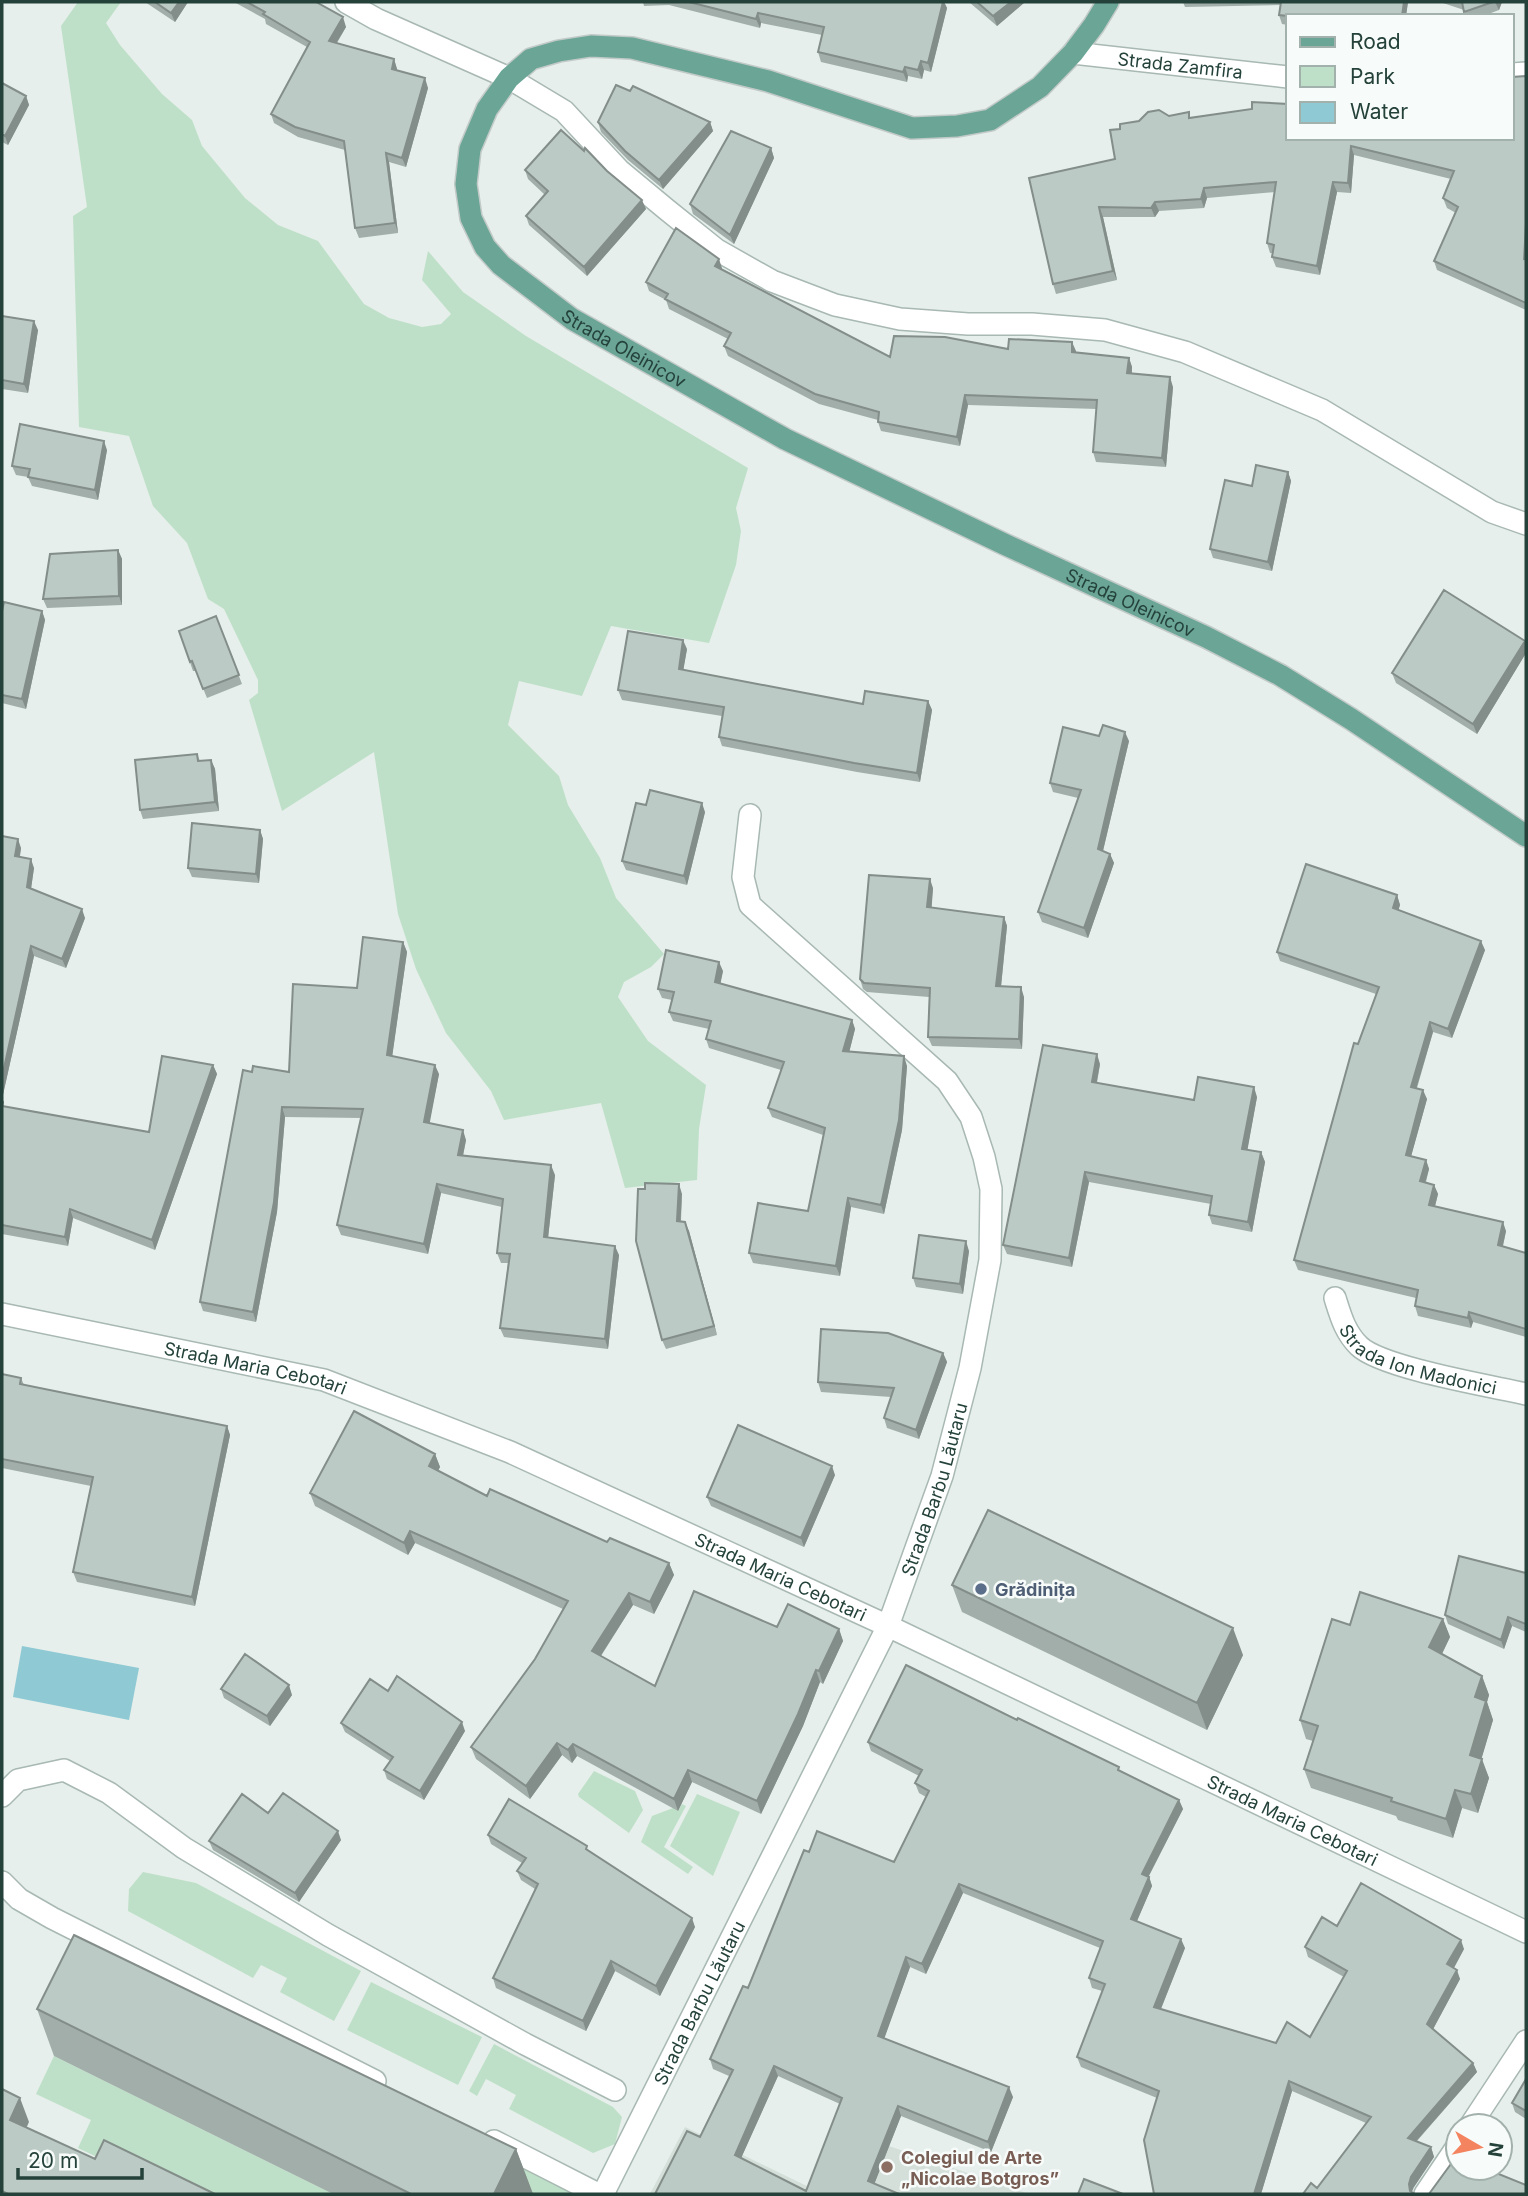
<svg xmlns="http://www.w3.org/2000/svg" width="1528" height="2196" viewBox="0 0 1528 2196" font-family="Inter,sans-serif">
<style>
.built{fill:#d4dfda}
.green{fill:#bfe0c8}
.water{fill:#8ec9d4}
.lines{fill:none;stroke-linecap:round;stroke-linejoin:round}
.minor-casing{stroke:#a8b8b2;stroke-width:24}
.major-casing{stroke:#c2cac8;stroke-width:24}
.minor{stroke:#fff;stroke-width:21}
.major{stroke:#6aa596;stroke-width:21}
.wall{fill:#a1aea9;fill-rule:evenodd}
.shaded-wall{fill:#838d89}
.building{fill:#bbcac4;stroke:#838d89;stroke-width:2;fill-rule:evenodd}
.service-dot{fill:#5c6f8a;stroke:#f7fbf9;stroke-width:2.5}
.education-dot{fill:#8d6e63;stroke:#f7fbf9;stroke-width:2.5}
.labels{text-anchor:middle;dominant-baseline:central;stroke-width:5;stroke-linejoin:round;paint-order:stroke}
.street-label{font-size:18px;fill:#24423a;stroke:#f7fbf9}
.service-label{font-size:18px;font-weight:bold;fill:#4e5e75;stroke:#f7fbf9;text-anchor:start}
.education-label{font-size:18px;font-weight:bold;fill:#785e54;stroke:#f7fbf9;text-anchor:start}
</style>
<rect width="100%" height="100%" fill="#e6efeb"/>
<!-- built -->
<path class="built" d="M838,2126L889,2146L1029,2194H650L685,2127L813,2189Z"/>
<!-- green -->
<path class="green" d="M78,2H121L106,23L120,45L162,94L192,120L202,146L245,198L278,225L318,241L364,304L389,318L422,327L441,324L451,314L422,280L428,251L463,292L526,336L748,468L736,508L741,531L736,565L709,643L611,626L582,696L519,681L508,725L559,776L568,805L600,858L616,898L664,954L651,967L624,982L618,997L648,1041L706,1085L699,1129L697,1180L625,1188L601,1103L504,1120L491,1091L446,1033L416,969L398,914L374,752L282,811L249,700L258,693V680L224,609L208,599L187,543L153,506L129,436L79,427L73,216L87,207L61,26Z
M594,1771L635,1791L643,1810L629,1833L579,1797L578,1794Z
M697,1794L740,1812L713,1876L670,1846Z
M682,1804L686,1806L664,1847L693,1867L688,1874L641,1842L652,1816L673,1808L678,1811Z
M143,1872L196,1883L361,1971L334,2021L280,1992L287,1978L261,1965L253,1978L128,1911L129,1889Z
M371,1982L482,2037L458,2085L347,2030Z
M494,2044L613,2107L622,2117L615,2144L593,2153L509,2109L516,2095L486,2079L477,2096L469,2091Z
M54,2056L333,2194H175L78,2148L91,2120L36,2094Z
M505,2163L576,2178L572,2194H530Z"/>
<!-- water -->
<path class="water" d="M22,1646L139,1668L129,1720L13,1697Z"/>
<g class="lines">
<!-- minor casing -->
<g class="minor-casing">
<g id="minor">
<path d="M346,2L376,19L509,78L564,111L619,170L666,209L717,250L772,281L835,305L900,319L968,324H1032L1105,330L1185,352L1322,410L1492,512L1526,524"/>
<path id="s1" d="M1073,53L1288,77"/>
<path d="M1512,74L1526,73"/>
<path id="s2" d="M1335,1298C1341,1317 1345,1332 1359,1346C1382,1368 1491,1386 1526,1394"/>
<path id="s3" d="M2,1314L324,1380L510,1452L888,1626L1526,1932"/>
<path d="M2,1796L18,1780L64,1770L109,1793L184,1848L328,1935L525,2044L615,2090"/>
<path d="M2,1882L19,1899L52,1918L375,2081"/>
<path d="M1470,2126L1526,2041"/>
<path d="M494,2141L598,2194"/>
<path id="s4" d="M603,2194L888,1626L942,1476L970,1368L990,1260L991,1189L984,1157L971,1117L947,1081L750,905L743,877L750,815"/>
<path d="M1425,2194L1458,2145"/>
</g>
</g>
<!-- major casing -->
<g class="major-casing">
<g id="major">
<path id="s5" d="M1108,2L1094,25L1073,53L1040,87L990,120L957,126L912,128L768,81L632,48L591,46L559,51L531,59L509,78L487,109L470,149L466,184L471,218L485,247L501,265L572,319L785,439L1004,544L1206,637L1280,675L1351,719L1526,836"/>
</g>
</g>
<!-- minor -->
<use href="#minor" class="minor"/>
<!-- major -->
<use href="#major" class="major"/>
</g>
<!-- wall -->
<path class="wall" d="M145,2H188L175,22Z
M234,2H316L346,27L337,43L394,59L397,69V71L428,88L406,167L389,162L398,233L359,238L355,228L345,150L298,137L274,123L271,114L307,47L266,24L265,19Z
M643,2H944L947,8L931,72L924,70L922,79L908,76L907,82L821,62L818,52L822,35L761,23L760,28L669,5L644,6Z
M969,2H1025L997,26Z
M1183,2H1408L1406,16H1288V25L1282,24L1279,15L1280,5L1185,7Z
M1440,2H1502L1499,10L1483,16H1466L1464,10Z
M1526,76V310L1437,270L1434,261L1456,213L1447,208L1443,198L1451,179L1354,155L1351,193L1337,192L1320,275L1276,267L1272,257L1273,253H1270L1267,243L1275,192L1207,198L1204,208L1159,211L1155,217H1103L1117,280L1056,294L1053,284L1115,159L1120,129L1169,116L1512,138Z
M2,83L26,96L29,105L8,145L2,142Z
M630,91L710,122L713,131L663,189L628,160L601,132L598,122Z
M771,148L774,158L734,244L693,214L690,204Z
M584,151L607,171L646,209L587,276L529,225L526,216L545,195L528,179L525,170Z
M722,268V269L890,357L1008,349L1076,351V353L1129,358L1132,367V374L1173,387L1166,467L1096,462L1093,452L1097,409L968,405L960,446L881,431L878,422V420L819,404L728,356L724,346L728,339L669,309L666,300L649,291L646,282Z
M2,316L38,330L28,393L2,389Z
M107,450L98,500L32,486L28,477L16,475L12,466Z
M1288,472L1291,481L1272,571L1213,558L1210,549L1252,486Z
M118,550L122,559V605L47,608L43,599Z
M2,611H42L45,620L26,709L2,703Z
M216,616L242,684L207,698L196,671H193L179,631Z
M1526,646V653L1477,734L1396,683L1392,673Z
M687,649L683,670L863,704L928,701L932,710L920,782L857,772L722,746L719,737L722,716L622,700L618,690Z
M1099,736L1129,741L1103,851L1110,854L1114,863L1088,938L1042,922L1038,912L1078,798L1053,792L1050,783Z
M197,754L200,761L211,760L215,769L219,811L143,819L140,810Z
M646,805L705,812L687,885L626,870L622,861Z
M260,830L263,839L259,883L192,877L188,868Z
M2,836L21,848L20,857L34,868L31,888L85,918L66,968L34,956L2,1099L4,1102L3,1106L149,1132L213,1065L217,1074L155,1250L73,1218L68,1246L2,1234Z
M933,888L931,908L1004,917L1007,926L1001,987L1024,997L1022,1049L932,1046L928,1037L929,997L867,992L863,989L860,979Z
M1397,895L1400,905L1398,910L1485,950L1452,1038L1433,1032L1417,1088L1427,1099L1411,1156L1426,1160L1429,1169L1426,1182L1434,1185L1438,1194L1435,1206L1506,1231L1503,1246L1526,1253V1337L1473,1322L1471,1328L1418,1316L1415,1306L1416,1298L1298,1270L1294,1260L1358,1044L1376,994L1280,961L1277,952Z
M403,942L407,952L392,1056L439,1074L429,1123L466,1140L463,1156L555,1175L548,1238L619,1255L608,1349L504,1337L500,1328L508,1263H501L497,1253L502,1207L441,1193L428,1254L341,1235L337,1225L361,1118L285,1117L277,1212L256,1322L203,1311L200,1302L252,1072H289L357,988Z
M723,971L720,983L852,1020L855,1029L849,1052L907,1066L902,1130L884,1214L851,1207L840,1276L753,1263L749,1253L808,1211L823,1135L772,1117L768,1108L781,1070L709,1048L706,1039L709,1029L673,1021L669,1012L672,1000L662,998L658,989Z
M1100,1064L1097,1083L1194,1100L1257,1097L1247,1150L1261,1152L1265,1162L1252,1232L1212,1224L1209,1215L1211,1204L1089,1182L1072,1267L1007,1254L1003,1245Z
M682,1194L681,1221L689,1231L717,1335L666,1349L662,1340Z
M969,1251L963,1294L916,1287L913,1278Z
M943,1353L947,1362L919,1439L887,1428L884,1418L891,1397L821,1392L818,1382Z
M2,1374L21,1378L24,1385L227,1426L230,1435L195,1606L77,1582L73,1572L91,1486L2,1468Z
M435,1454L440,1467L438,1471L487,1496L607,1542L669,1563L674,1575L654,1614L633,1605L601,1656L655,1686L777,1627L839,1629L843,1641L823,1684L820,1682L803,1726L761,1814L692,1782L678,1811L577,1756L572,1763L562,1755L530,1799L476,1759L471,1747L535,1659L563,1609L415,1543L408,1555L315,1506L310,1493Z
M835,1475L804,1547L711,1506L707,1497Z
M1526,1573V1632L1512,1626L1504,1649L1448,1624L1445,1615Z
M952,1585L1243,1655L1207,1730L962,1612Z
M1443,1619L1450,1637L1442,1654L1482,1676L1489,1695L1487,1702L1493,1720L1481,1759L1489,1778L1478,1813L1462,1808L1453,1838L1398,1820L1396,1816L1311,1788L1304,1769L1313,1741L1306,1739L1300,1720L1350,1625Z
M221,1689L292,1695L270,1726L224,1698Z
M388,1691L465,1731L424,1800L387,1779L384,1770L390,1761L345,1732L341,1723Z
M1017,1720L1179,1800L1183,1809L1149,1876L1152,1886L1137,1921L1185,1948L1161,2009L1276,2043L1310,2037L1344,1977L1308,1957L1305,1947L1337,1926L1464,1949L1454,1968L1460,1979L1433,2029L1473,2063L1477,2072L1417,2141L1431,2147L1434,2157L1414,2187L1317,2188L1366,2123L1292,2091L1261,2194H1154L1157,2098L1081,2067L1077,2057L1102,1991L1092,1988L1089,1978L1100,1948L963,1893L926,1974L910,1967L884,2038L1013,2097L991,2152L901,2116L874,2184L899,2194H655L700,2137L729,2076L713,2069L710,2059L748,1988L809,1852L894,1862L926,1797L919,1793L915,1783L919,1776L871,1751L868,1742ZM778,2076L840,2104L806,2191L741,2158Z
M488,1835L589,1851L695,1927L660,1996L615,1971L586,2031L496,1988L493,1978L535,1889L521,1880L517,1871L522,1863L491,1844Z
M341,1840L299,1902L213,1850L209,1841Z
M37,2009L516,2149L533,2194H333L54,2056Z
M1526,2079V2119L1515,2112L1512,2103Z"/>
<!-- shaded-wall -->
<path class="shaded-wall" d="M179,2H188L175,22L171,13Z
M943,2H944L947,8L931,72L928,63Z
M1011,2H1025L997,26L993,16Z
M1404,2H1408L1406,16H1402Z
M1495,2H1502L1499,10Z
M758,13L761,23L760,28L756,19Z
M343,17L346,27L332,50L329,41Z
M394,59L397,69L395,79L392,69Z
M921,61L924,70L922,79L918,70Z
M905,67L908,76L907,82L903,72Z
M425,78L428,88L406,167L402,158Z
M26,96L29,105L8,145L5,136Z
M710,122L713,131L663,189L659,180Z
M1351,146L1354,155L1351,193L1348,183Z
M771,148L774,158L734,244L730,235Z
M386,153L389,162L398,233L395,223Z
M1333,182L1337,192L1320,275L1317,266Z
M1204,188L1207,198L1204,208L1201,199Z
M642,200L646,209L587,276L584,267Z
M1155,202L1159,211L1155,217L1151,208Z
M1099,207L1103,217L1117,280L1113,271Z
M719,259L722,268L719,275L715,266Z
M34,321L38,330L28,393L24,384Z
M1072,342L1076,351L1075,362L1072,352Z
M1129,358L1132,367L1131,383L1127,373Z
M1170,377L1173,387L1166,467L1162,458Z
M965,395L968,405L960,446L957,437Z
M104,441L107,450L98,500L95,490Z
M1288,472L1291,481L1272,571L1268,562Z
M118,550L122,559V605L119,596Z
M42,611L45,620L26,709L22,699Z
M683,640L687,649L682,678L679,669Z
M1525,641L1526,646V653L1477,734L1473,724Z
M928,701L932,710L920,782L917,773Z
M1125,732L1129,741L1101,859L1098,849Z
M211,760L215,769L219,811L215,802Z
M702,803L705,812L687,885L684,876Z
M260,830L263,839L259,883L256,874Z
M18,839L21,848L18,866L15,856Z
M1110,854L1114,863L1088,938L1084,928Z
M31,859L34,868L30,896L27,887Z
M930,879L933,888L931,917L927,907Z
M1397,895L1400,905L1396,918L1393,908Z
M82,909L85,918L66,968L62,959Z
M1004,917L1007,926L1000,996L996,986Z
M1481,941L1485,950L1452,1038L1448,1029Z
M403,942L407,952L391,1065L387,1055Z
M31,946L34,956L2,1099L4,1102L2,1112V1077Z
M719,962L723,971L719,991L715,982Z
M1021,987L1024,997L1022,1049L1019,1039Z
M852,1020L855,1029L847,1061L843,1051Z
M1430,1022L1433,1032L1414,1096L1411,1087Z
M1097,1054L1100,1064L1095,1091L1092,1082Z
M904,1056L907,1066L902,1130L884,1214L881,1205Z
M213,1065L217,1074L155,1250L152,1240Z
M435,1065L439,1074L428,1132L424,1122Z
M1254,1087L1257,1097L1246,1158L1242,1149Z
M1423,1090L1427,1099L1409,1164L1406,1155Z
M282,1107L285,1117L277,1212L256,1322L253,1312Z
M463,1130L466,1140L461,1165L458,1155Z
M1261,1152L1265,1162L1252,1232L1248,1222Z
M1426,1160L1429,1169L1423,1190L1420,1181Z
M551,1165L555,1175L547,1247L544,1237Z
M1085,1172L1089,1182L1072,1267L1069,1258Z
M437,1184L441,1193L428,1254L424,1244Z
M679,1184L682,1194L680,1230L677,1221Z
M1434,1185L1438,1194L1433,1214L1429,1205Z
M848,1198L851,1207L840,1276L836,1266Z
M70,1209L73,1218L68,1246L65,1237Z
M685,1222L689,1231L717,1335L714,1326Z
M1503,1222L1506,1231L1501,1254L1498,1245Z
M966,1241L969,1251L963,1294L960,1284Z
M615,1246L619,1255L608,1349L605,1339Z
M1469,1312L1473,1322L1471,1328L1468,1318Z
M943,1353L947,1362L919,1439L916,1430Z
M227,1426L230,1435L195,1606L192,1597Z
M435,1454L440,1467L434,1478L429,1466Z
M832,1466L835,1475L804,1547L801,1538Z
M410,1531L415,1543L408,1555L404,1543Z
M669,1563L674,1575L654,1614L650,1602Z
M629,1593L633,1605L596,1663L592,1651Z
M1508,1617L1512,1626L1504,1649L1501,1640Z
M1443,1619L1450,1637L1436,1666L1429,1647Z
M1233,1628L1243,1655L1207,1730L1197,1703Z
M839,1629L843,1641L823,1684L819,1671Z
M816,1670L820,1682L803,1726L761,1814L757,1801Z
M1482,1676L1489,1695L1487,1702L1493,1720L1477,1774L1470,1755L1475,1697Z
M289,1685L292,1695L270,1726L267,1716Z
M462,1722L465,1731L424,1800L420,1791Z
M557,1743L562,1755L530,1799L526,1786Z
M573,1744L577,1756L572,1763L568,1750Z
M1482,1759L1489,1778L1478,1813L1471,1794Z
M688,1770L692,1782L678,1811L674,1799Z
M1455,1790L1462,1808L1453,1838L1446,1819Z
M1179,1800L1183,1809L1145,1883L1142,1874Z
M338,1831L341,1840L299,1902L295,1893Z
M1149,1877L1152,1886L1134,1928L1131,1919Z
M959,1884L963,1893L926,1974L922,1964Z
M692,1918L695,1927L660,1996L656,1986Z
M1181,1939L1185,1948L1158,2016L1154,2007Z
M1461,1940L1464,1949L1451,1973L1447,1964Z
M906,1957L910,1967L882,2045L878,2036Z
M611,1961L615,1971L586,2031L583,2021Z
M1457,1970L1460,1979L1431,2033L1427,2024Z
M1473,2063L1477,2072L1411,2147L1408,2138Z
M774,2066L778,2076L738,2165L735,2155Z
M1289,2081L1292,2091L1261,2194H1254Z
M1009,2087L1013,2097L991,2152L988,2142Z
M20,2098L29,2122L19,2144L10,2120Z
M898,2106L901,2116L872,2190L868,2181Z
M1431,2147L1434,2157L1414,2187L1411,2194L1409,2184L1411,2177Z
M516,2149L533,2194H494Z"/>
<!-- building -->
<path class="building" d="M155,2H179L171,13Z
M247,2H316L343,17L329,41L394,59L392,69L425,78L402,158L386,153L395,223L355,228L344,141L295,127L271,114L310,42L263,14L265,12Z
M689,2H943L928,63L921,61L918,70L905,67L903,72L818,52L824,27L758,13L756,19Z
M977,2H1011L993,16Z
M1281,2H1404L1402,16H1288L1279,15Z
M1462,2H1493L1464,12Z
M1526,76V224L1524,260L1526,255V303L1434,261L1458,207L1443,198L1454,171L1351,146L1348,183L1333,182L1317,266L1272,257L1274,245L1267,243L1276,182L1204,188L1201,199L1155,202L1151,208L1099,207L1113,271L1053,284L1029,178L1115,159L1110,130L1120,129V124L1139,121L1148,112L1159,110L1169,116L1189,112V118L1252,109V102L1288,104V138H1512V77Z
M2,83L26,96L5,136L2,134Z
M616,85L630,91L633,86L710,122L659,180L625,151L598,122Z
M561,130L584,151L585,148L607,171L642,200L584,267L526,216L548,191L525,170Z
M731,131L771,148L730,235L690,204Z
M676,228L719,259L715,266L890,357L894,336L945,337L1008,349L1009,339L1072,342V352L1129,358L1127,373L1170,377L1162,458L1093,452L1097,400L965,395L957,437L878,422L879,412L815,394L724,346L731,333L665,299L668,294L646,282Z
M2,316L34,321L24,384L2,380Z
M20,424L104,441L95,490L28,477L30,469L12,466Z
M1256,465L1288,472L1268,562L1210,549L1225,480L1252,486Z
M118,550L119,596L43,599L50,554Z
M1444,590L1525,641L1473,724L1392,673Z
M4,602L42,611L22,699L2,695V611Z
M216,616L239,675L203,689L192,661L190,662L179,631Z
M628,631L683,640L679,669L863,704L865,691L928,701L917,773L854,763L719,737L724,707L618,690Z
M1103,725L1125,732L1098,849L1110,854L1084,928L1038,912L1081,790L1050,783L1063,727L1099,736Z
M197,754L198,761L211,760L215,802L140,810L135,760Z
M650,790L702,803L684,876L622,861L636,803L646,805Z
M192,823L260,830L256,874L188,868Z
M2,836L18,839L15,856L31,859L27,887L82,909L62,959L31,946L2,1077Z
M1306,864L1397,895L1393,908L1481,941L1448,1029L1430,1022L1411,1087L1423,1090L1406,1155L1426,1160L1420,1181L1434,1185L1429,1205L1503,1222L1498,1245L1526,1253V1329L1469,1312L1468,1318L1415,1306L1418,1290L1294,1260L1354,1043L1358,1044L1379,987L1277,952Z
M869,875L930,879L927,907L1004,917L996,986L1021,987L1019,1039L928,1037L930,988L864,983L860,979Z
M363,937L403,942L387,1055L435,1065L424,1122L463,1130L458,1155L551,1165L544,1237L615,1246L605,1339L500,1328L510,1254L497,1253L503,1199L437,1184L424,1244L337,1225L363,1109L282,1107L274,1202L253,1312L200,1302L243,1070L252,1072L253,1066L289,1072L293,984L357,988Z
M666,950L719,962L715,982L852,1020L843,1051L904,1056L899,1120L881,1205L848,1198L836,1266L749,1253L758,1203L808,1211L825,1128L768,1108L784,1062L706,1039L711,1021L669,1012L674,992L658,989Z
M1043,1045L1097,1054L1092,1082L1194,1100L1198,1077L1254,1087L1242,1149L1261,1152L1248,1222L1209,1215L1212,1196L1085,1172L1069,1258L1003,1245Z
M162,1056L213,1065L152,1240L70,1209L65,1237L2,1225V1106L149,1132Z
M645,1183L679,1184L677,1221L685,1222L714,1326L662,1340L636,1241L638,1189H645Z
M919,1235L966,1241L960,1284L913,1278Z
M821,1329L888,1333L943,1353L916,1430L884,1418L894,1388L818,1382Z
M2,1374L21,1378L20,1384L227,1426L192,1597L73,1572L93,1477L2,1459Z
M354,1411L435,1454L429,1466L487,1496L490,1489L607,1542L610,1538L669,1563L650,1602L629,1593L592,1651L655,1686L694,1591L777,1627L788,1604L839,1629L819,1671L816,1670L798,1714L757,1801L688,1770L674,1799L573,1744L568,1750L557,1743L526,1786L471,1747L535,1659L568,1601L410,1531L404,1543L310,1493Z
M738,1425L832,1466L801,1538L707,1497Z
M988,1510L1233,1628L1197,1703L952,1585Z
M1459,1556L1526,1573V1624L1508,1617L1501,1640L1445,1615Z
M1360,1592L1443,1619L1429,1647L1482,1676L1475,1697L1486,1701L1470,1755L1482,1759L1471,1794L1455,1790L1446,1819L1391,1801L1392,1798L1304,1769L1318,1726L1300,1720L1332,1619L1350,1625Z
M245,1654L289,1685L267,1716L221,1689Z
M906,1665L1017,1720L1018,1718L1119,1767L1118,1770L1179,1800L1142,1874L1149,1877L1131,1919L1181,1939L1154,2007L1276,2043L1287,2022L1310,2037L1347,1971L1305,1947L1322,1917L1337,1926L1361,1883L1461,1940L1447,1964L1457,1970L1427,2024L1473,2063L1408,2138L1431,2147L1411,2177L1409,2184L1410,2191L1415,2194H1303L1311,2183L1317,2188L1371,2117L1289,2081L1254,2194H1154L1144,2140L1159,2091L1077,2057L1105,1984L1089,1978L1103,1941L959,1884L922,1964L906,1957L878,2036L1009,2087L988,2142L898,2106L868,2181L899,2194H655L687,2131L700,2137L733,2070L710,2059L743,1986L748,1988L804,1850L809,1852L817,1831L894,1862L929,1791L915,1783L922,1770L868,1742ZM774,2066L842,2098L806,2191L735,2155Z
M397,1676L462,1722L420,1791L384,1770L393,1757L341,1723L370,1679L388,1691Z
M283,1793L338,1831L295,1893L209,1841L242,1794L268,1813Z
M509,1799L587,1846L586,1849L692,1918L656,1986L611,1961L583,2021L493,1978L538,1884L517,1871L526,1858L488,1835Z
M74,1935L516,2149L494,2194H411L37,2009Z
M1526,2079V2111L1512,2103Z
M2,2089L20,2098L10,2120L95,2159L104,2140L215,2194H8L2,2191Z
M1456,2157L1458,2158V2168H1484L1526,2185V2194H1429Z
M1084,2179L1123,2194H1078Z"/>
<!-- markers -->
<circle class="service-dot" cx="981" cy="1589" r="7"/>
<circle class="education-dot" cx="887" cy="2167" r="7"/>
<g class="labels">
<!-- street labels -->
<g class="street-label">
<text stroke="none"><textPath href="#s1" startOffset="108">Strada Zamfira</textPath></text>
<text stroke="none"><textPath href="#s5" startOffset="1027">Strada Oleinicov</textPath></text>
<text stroke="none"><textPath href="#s5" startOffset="1594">Strada Oleinicov</textPath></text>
<text stroke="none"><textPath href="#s2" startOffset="114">Strada Ion Madonici</textPath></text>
<text stroke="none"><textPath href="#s3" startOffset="259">Strada Maria Cebotari</textPath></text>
<text stroke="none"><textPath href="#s4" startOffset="780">Strada Barbu Lăutaru</textPath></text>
<text stroke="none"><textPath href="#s3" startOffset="826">Strada Maria Cebotari</textPath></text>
<text stroke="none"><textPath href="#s3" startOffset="1393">Strada Maria Cebotari</textPath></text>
<text stroke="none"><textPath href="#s4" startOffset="214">Strada Barbu Lăutaru</textPath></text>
</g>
<!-- service labels -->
<g class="service-label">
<text x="995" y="1589">Grădinița</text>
</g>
<!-- education labels -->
<g class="education-label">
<text x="901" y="2157">Colegiul de Arte<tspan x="901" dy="21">„Nicolae Botgros”</tspan></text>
</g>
</g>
<!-- border -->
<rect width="1528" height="2196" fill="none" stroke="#24423a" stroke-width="7"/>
<!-- legend -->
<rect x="1286" y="14" width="228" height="126" fill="#f7fbf9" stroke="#a3b1ad" stroke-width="2"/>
<rect x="1300" y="37" width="35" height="10" fill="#6aa596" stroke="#a3b1ad" stroke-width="2"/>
<text x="1350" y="49" font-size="21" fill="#24423a">Road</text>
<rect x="1300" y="66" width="35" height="21" fill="#bfe0c8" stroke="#a3b1ad" stroke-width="2"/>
<text x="1350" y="84" font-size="21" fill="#24423a">Park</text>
<rect x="1300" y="102" width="35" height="21" fill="#8ec9d4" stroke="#a3b1ad" stroke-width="2"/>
<text x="1350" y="119" font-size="21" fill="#24423a">Water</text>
<!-- north arrow -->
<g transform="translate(1479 2147) rotate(99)"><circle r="33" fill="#f7fbf9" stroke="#a3b1ad" stroke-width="2"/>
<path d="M0-5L12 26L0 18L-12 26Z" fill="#f4845f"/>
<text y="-10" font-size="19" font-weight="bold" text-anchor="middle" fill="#24423a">N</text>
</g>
<!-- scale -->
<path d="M18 2168v10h124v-10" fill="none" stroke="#24423a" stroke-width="3.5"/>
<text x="28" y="2168" font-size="21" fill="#24423a" stroke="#f7fbf9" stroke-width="5" paint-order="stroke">20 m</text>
</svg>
